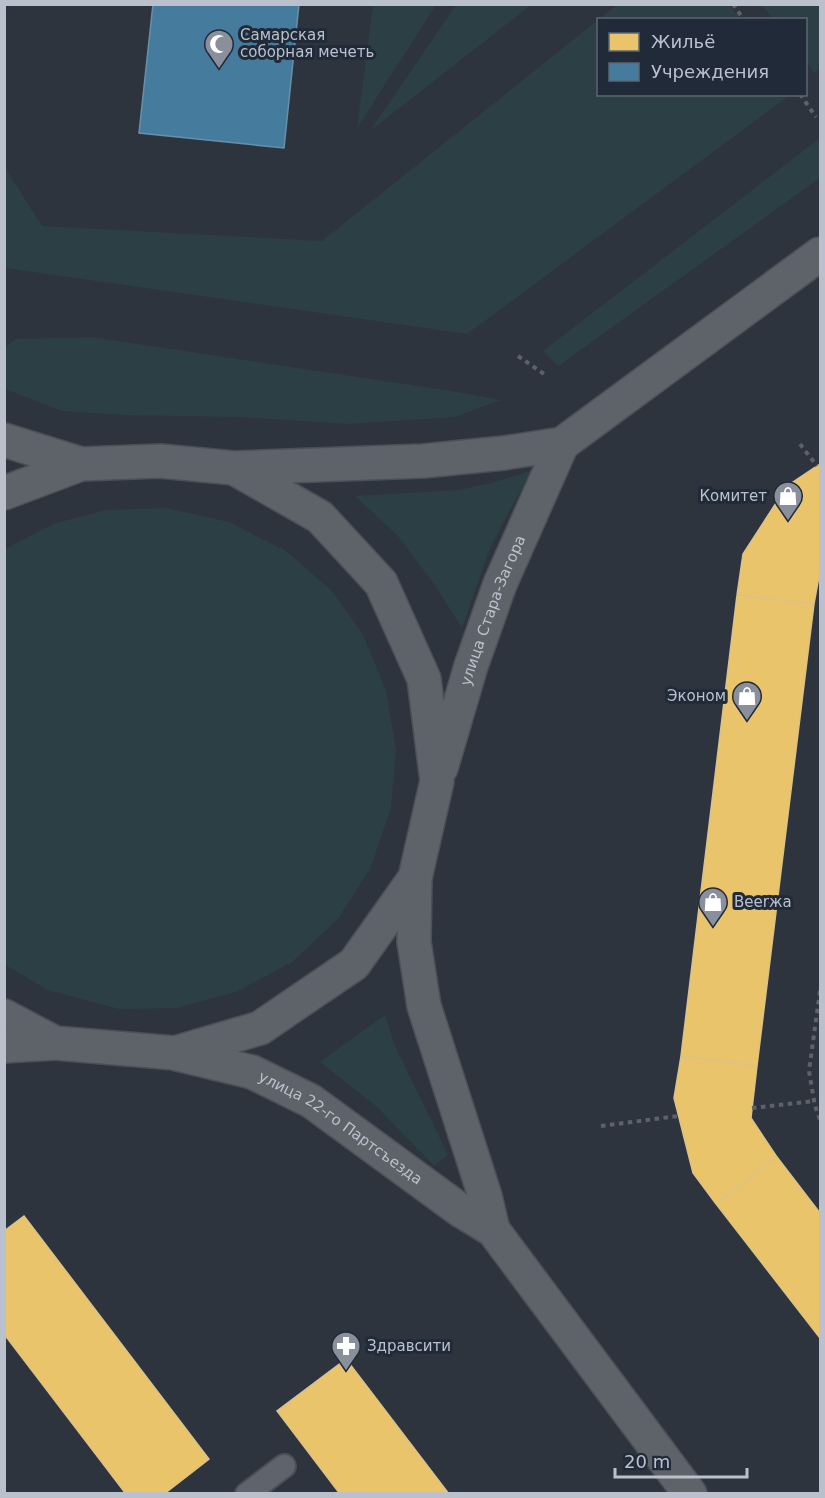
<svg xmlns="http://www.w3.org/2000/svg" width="825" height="1498" viewBox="0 0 825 1498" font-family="'DejaVu Sans',sans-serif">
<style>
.green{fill:#2b3f44}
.homes{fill:#e9c46a;stroke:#dbc388;stroke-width:1.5}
.public{fill:#457b9d;stroke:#6890ab;stroke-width:1.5}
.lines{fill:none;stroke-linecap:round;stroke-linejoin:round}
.lane-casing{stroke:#4b4f56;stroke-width:26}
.secondary-casing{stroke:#4b4f56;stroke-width:36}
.path{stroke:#5c6268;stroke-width:4;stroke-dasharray:4.5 4.5;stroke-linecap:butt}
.lane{stroke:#5f636b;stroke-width:22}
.secondary{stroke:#5e6269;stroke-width:33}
.labels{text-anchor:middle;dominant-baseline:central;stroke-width:6;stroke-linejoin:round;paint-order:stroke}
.poi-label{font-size:15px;fill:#bac1cd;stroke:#212a39;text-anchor:start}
.street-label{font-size:15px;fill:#bac1cd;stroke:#212a39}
</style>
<rect width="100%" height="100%" fill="#2e343e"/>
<!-- green -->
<path class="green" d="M456,4L531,5L370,131L456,5Z
M618,4L729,5L741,19H599Z
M373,5H436L357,128Z
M762,5H820V68L814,73L806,61V20L773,19Z
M598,20V94L790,95L467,334L5,268V168L42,226L322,241Z
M820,138V178L558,366L543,351Z
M91,337L451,391L501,400L454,417L346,424L241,417L125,415L62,411L5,389V347L16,339Z
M533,470L509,511L489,551L462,628L434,584L398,536L355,496L459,490L492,483Z
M166,508L229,522L286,551L330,589L362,633L386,690L396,751L391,808L370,869L338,919L292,962L236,992L176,1008L119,1009L48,990L5,965V549L56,523L106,510Z
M385,1015L394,1044L448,1155L434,1166L376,1106L320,1062Z"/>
<!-- homes -->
<path class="homes" d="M820,464V571L814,604L737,595L743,554L787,486Z
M737,595L814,604L757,1066L681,1056Z
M681,1056L757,1066L751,1118L777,1157L716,1204L693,1173L674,1098Z
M777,1157L820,1213V1338L716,1204Z
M24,1216L209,1459L164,1494H126L4,1334V1231Z
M346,1359L449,1494H340L277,1411Z"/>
<!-- public -->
<path class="public" d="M153,4H299L284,148L139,133Z"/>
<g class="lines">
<!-- lane casing -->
<g class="lane-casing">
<path id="lane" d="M247,1494L284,1466"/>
</g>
<!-- secondary casing -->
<g class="secondary-casing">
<g id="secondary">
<path d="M4,440L81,464"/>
<path d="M234,468L423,461L504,453L562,444L820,254"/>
<path d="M4,493L81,464L160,461L234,468L320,517L381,583L424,679L437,781L415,878L354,964L260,1028L175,1053L55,1043L4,1016"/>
<path id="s1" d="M441,768L471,666L500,584L562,444"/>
<path d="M415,878L414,942L424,1006L485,1196L493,1230"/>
<path d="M4,1046L55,1043"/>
<path id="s2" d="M177,1054L252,1072L311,1101L460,1210L493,1230L690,1494"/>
</g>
</g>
<!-- path -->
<path class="path" d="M733,4L744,20
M800,94L816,117
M518,356L544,374
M800,444L817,466
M820,991L809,1071L815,1106L820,1120
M752,1108L814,1101
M601,1126L678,1116"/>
<!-- lane -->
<use href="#lane" class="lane"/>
<!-- secondary -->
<use href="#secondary" class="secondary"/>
</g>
<!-- icons -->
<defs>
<g id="mosque-pin" transform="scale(1.5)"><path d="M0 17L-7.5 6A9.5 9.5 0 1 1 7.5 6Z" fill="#89909b" stroke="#212a39"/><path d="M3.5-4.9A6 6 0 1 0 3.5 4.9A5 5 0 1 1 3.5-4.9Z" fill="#fff"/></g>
<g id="shop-pin" transform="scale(1.5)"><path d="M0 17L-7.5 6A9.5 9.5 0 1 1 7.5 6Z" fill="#89909b" stroke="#212a39"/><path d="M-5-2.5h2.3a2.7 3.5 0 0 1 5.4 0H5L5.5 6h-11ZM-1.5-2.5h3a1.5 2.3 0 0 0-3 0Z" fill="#fff"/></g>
<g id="pharmacy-pin" transform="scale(1.5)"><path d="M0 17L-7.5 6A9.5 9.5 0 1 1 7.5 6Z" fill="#89909b" stroke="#212a39"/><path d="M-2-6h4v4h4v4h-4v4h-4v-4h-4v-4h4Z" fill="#fff"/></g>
</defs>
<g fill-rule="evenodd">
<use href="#mosque-pin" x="219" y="44"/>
<use href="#shop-pin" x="788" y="496"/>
<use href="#shop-pin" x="747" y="696"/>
<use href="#shop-pin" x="713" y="902"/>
<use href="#pharmacy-pin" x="346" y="1346"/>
</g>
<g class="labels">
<!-- poi labels -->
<g class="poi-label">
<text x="240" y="35">Самарская<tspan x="240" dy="17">соборная мечеть</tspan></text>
<text x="767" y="496" text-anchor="end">Комитет</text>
<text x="726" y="696" text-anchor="end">Эконом</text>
<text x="734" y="902">Beerжа</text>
<text x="367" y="1346">Здравсити</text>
</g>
<!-- street labels -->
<g class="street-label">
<text stroke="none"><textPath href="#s1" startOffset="166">улица Стара-Загора</textPath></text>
<text stroke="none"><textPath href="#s2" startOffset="182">улица 22-го Партсъезда</textPath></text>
</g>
</g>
<!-- border -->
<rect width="825" height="1498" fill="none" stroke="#bac1cd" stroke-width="12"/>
<!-- legend -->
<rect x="597" y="18" width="210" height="78" fill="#212a39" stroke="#5e6674" stroke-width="1.5"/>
<rect x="609" y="33" width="30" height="18" fill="#e9c46a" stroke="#5e6674" stroke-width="1.5"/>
<text x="651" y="48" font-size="18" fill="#bac1cd">Жильё</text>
<rect x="609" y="63" width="30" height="18" fill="#457b9d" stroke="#5e6674" stroke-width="1.5"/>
<text x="651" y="78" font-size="18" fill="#bac1cd">Учреждения</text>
<!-- scale -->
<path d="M615 1468v9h132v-9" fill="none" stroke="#bac1cd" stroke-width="3"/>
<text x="624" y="1468" font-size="18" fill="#bac1cd" stroke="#212a39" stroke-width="4.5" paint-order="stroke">20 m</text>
</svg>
